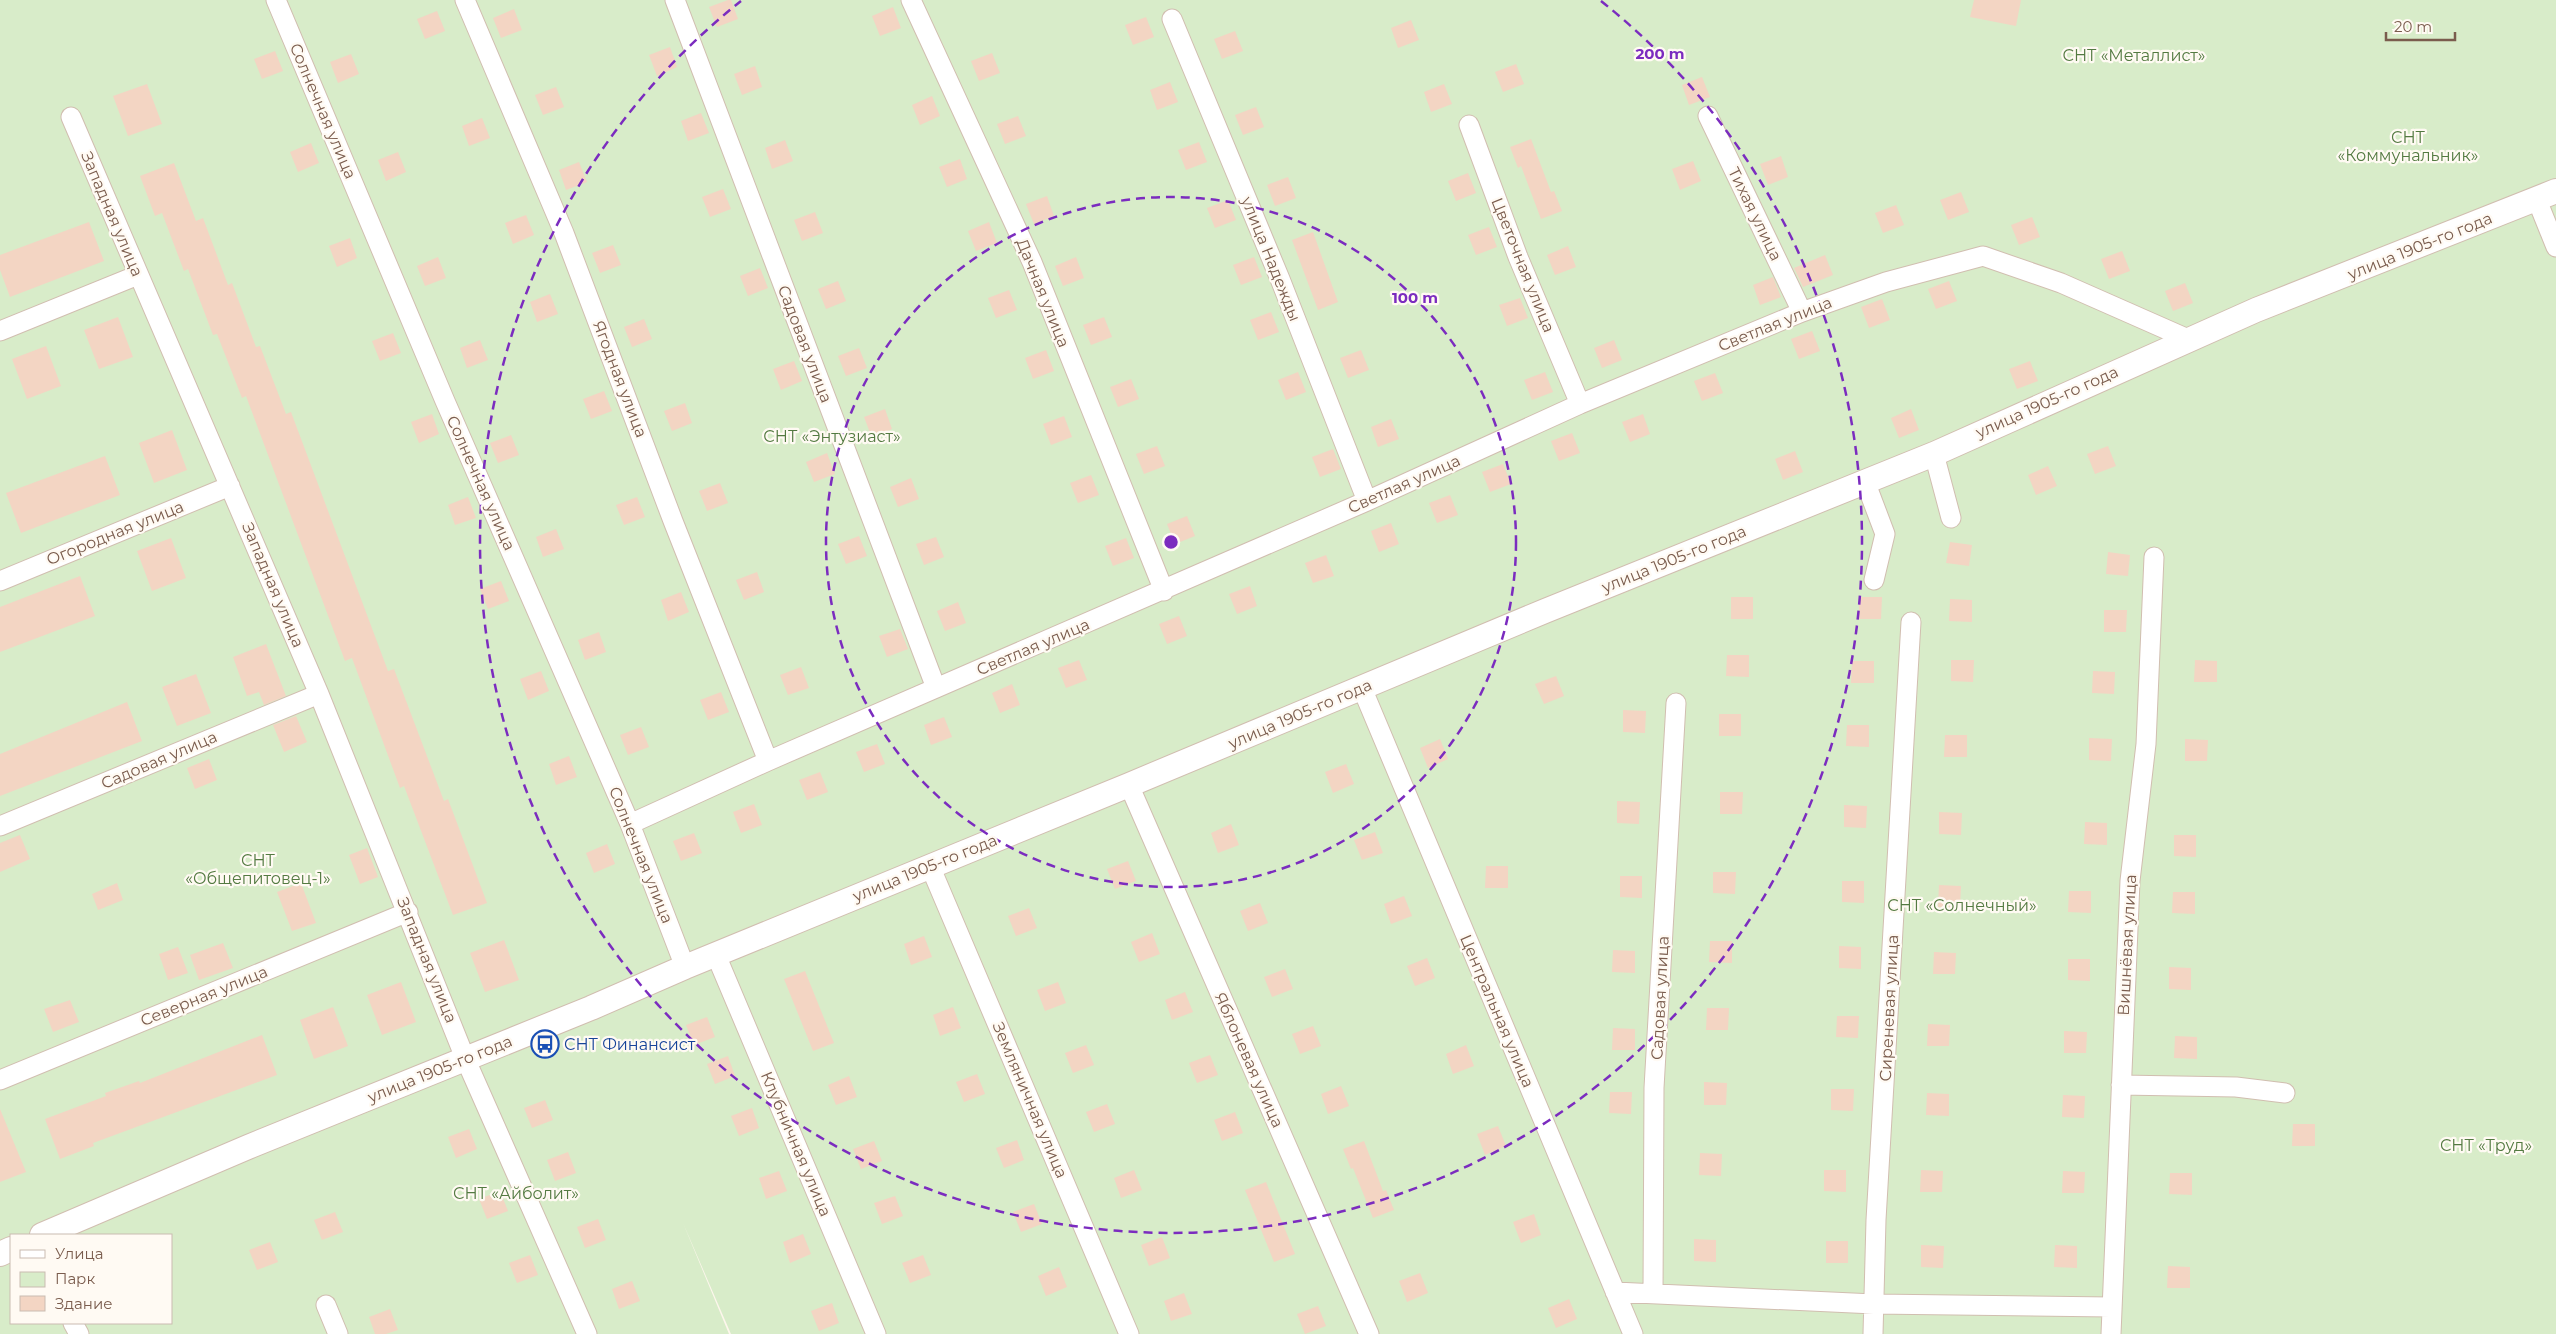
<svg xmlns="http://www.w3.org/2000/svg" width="2556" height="1334" viewBox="0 0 2556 1334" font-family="Montserrat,sans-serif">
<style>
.green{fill:#d8ecc9;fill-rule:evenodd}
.building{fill:#f3d5c3}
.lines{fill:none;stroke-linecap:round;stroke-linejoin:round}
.minor-casing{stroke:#d1beb0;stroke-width:21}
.tertiary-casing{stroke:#d1beb0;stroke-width:26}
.minor{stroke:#fff;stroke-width:19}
.tertiary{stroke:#fff;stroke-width:24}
.ring{fill:none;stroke:#7b2cbf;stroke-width:2.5;stroke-dasharray:9 6}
.labels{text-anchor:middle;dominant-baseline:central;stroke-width:4.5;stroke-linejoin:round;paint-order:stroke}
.park-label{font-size:16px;fill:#537a41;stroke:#fffaf3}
.street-label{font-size:16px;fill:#7a5c4d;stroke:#fffaf3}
.transit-label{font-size:16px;fill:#164399;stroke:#fffaf3;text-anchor:start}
.centre{fill:#7b2cbf;stroke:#fffaf3;stroke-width:2.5}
.ring-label{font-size:15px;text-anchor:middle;font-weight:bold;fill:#7b2cbf;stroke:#fffaf3;stroke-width:4.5;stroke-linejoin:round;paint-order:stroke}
</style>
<rect width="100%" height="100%" fill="#fdf6ec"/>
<!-- green -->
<path class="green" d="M0,0H2556V1334H731L683,1223L729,1334H0ZM11,1235H171V1323H11Z"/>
<!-- building -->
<path class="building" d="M728,0H731L738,19L717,27L709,7Z
M1974,0H2021L2016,26L1970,17Z
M893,7L901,28L880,36L872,16Z
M514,9L522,30L501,38L493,18Z
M437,11L445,31L425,39L417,19Z
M1146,17L1154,37L1133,45L1125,25Z
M1411,20L1419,40L1398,48L1391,28Z
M1235,31L1243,51L1222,59L1214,39Z
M670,47L677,67L657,76L649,55Z
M275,51L283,71L262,79L254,59Z
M992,53L1000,73L979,81L971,61Z
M351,54L359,74L338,83L330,62Z
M1516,64L1524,84L1503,92L1495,72Z
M755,66L762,87L742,95L734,74Z
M1702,77L1710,97L1689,105L1682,85Z
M1170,82L1178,102L1157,110L1150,90Z
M147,84L162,124L128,136L113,96Z
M1444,84L1452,104L1431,112L1424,92Z
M556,87L564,107L543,115L535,95Z
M932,96L940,116L920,125L912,105Z
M1256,107L1264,127L1243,135L1235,115Z
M701,113L709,133L688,141L681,121Z
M1018,116L1026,136L1005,144L997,124Z
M482,118L490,138L469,146L462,126Z
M1531,139L1551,192L1554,191L1562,211L1541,219L1521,166L1518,168L1510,147Z
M785,140L793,161L772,169L765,148Z
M1199,142L1207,162L1186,170L1178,150Z
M311,143L319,163L298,172L290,152Z
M398,152L406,172L386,181L378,160Z
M1781,156L1788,177L1768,185L1760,164Z
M960,159L967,179L947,187L939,167Z
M1693,161L1701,181L1680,190L1672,169Z
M579,162L587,182L566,190L559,170Z
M174,163L196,221L203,218L228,285L232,283L256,347L260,346L286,414L291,412L388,671L394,669L444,801L448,799L487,903L453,915L404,786L400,788L352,658L345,661L246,396L242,398L217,334L213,335L188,269L184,271L162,213L155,216L140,176Z
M1468,173L1476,193L1456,201L1448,181Z
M1288,177L1296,198L1275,206L1267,185Z
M723,189L731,209L710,217L702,197Z
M1961,192L1969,212L1948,220L1940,200Z
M1047,196L1054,216L1034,224L1026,204Z
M1228,200L1236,220L1215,228L1207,208Z
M1896,205L1904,225L1883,233L1875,213Z
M815,212L823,233L802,241L794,220Z
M526,215L534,235L513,244L505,223Z
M2032,217L2040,237L2019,245L2011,225Z
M89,222L104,261L10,297L0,270V255Z
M989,222L997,243L976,251L968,231Z
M1489,227L1497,247L1476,255L1468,235Z
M1313,232L1338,302L1318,310L1292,240Z
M350,238L357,258L337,267L329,246Z
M613,245L621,265L600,273L592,253Z
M1568,246L1576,267L1555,275L1547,255Z
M2122,251L2130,271L2109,279L2101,259Z
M1825,255L1833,275L1803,287L1794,268Z
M438,257L446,278L425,286L417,266Z
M1076,257L1084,278L1063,286L1055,266Z
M1254,257L1262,277L1241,285L1233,265Z
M760,268L768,288L748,296L740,276Z
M1773,277L1781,297L1760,305L1753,285Z
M838,281L846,301L826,309L818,289Z
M1949,281L1957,301L1936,309L1928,289Z
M2185,283L2193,303L2173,311L2165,291Z
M1009,290L1017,310L996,318L988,298Z
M550,294L558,314L537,322L530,302Z
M1520,298L1528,318L1507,326L1499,305Z
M1882,299L1890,320L1869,328L1861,307Z
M1271,312L1279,332L1258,340L1250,320Z
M118,317L133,357L99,369L84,330Z
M1104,317L1112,337L1091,345L1083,325Z
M644,319L652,339L632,347L624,327Z
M1812,331L1820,351L1799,359L1791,339Z
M393,333L401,353L380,361L372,341Z
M480,340L488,360L467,368L460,348Z
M1614,340L1622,360L1602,368L1594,348Z
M46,346L61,386L27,399L12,359Z
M859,348L867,368L846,376L838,356Z
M1046,350L1054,371L1033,379L1025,358Z
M1361,350L1369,370L1348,378L1340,358Z
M794,361L802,381L781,390L773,369Z
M2030,361L2038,381L2017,389L2009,369Z
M1298,372L1306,392L1286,400L1278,380Z
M1545,372L1553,392L1532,400L1524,380Z
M1715,373L1723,393L1702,401L1694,381Z
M1131,379L1139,399L1118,407L1110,387Z
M604,391L612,411L591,419L583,399Z
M685,403L692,423L672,431L664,411Z
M885,409L892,429L872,438L864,417Z
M1911,409L1919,430L1899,438L1891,418Z
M432,414L439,434L419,443L411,422Z
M1643,414L1650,434L1630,442L1622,422Z
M1064,416L1072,437L1051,445L1043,424Z
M1391,419L1399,439L1378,447L1371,427Z
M172,430L187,470L154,483L139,443Z
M1572,433L1580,453L1559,461L1551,441Z
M511,435L519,455L498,463L490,443Z
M1157,446L1165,466L1144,474L1136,454Z
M2108,446L2116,466L2095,474L2087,454Z
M1333,449L1341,469L1320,477L1312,457Z
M1795,451L1803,472L1783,480L1775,459Z
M827,453L835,474L814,482L806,462Z
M105,456L120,495L21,533L6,493Z
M1503,464L1511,484L1490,492L1482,472Z
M2048,466L2057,486L2036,495L2028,475Z
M1091,475L1099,495L1078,503L1070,483Z
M911,478L919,499L898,507L890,487Z
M720,483L728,503L707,511L699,491Z
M1450,495L1458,515L1437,523L1429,503Z
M468,497L476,518L455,525L448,505Z
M637,497L645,517L624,525L616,505Z
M1187,516L1195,536L1175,544L1167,524Z
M1391,523L1399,544L1379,552L1371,531Z
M556,529L564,549L543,557L536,537Z
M859,536L867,556L846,564L838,544Z
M936,537L944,557L924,565L916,544Z
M171,538L186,578L152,591L137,551Z
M1126,538L1134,558L1113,566L1105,546Z
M1950,542L1972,545L1969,566L1946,563Z
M2108,552L2130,555L2128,576L2106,574Z
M1326,555L1334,576L1313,583L1305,563Z
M757,572L764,592L744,600L736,580Z
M80,576L95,616L0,652V607Z
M501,581L509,601L488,609L480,589Z
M1250,586L1257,606L1237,614L1229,594Z
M681,592L689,612L668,621L661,600Z
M1731,597H1753V619H1731Z
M1859,597H1882L1881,619H1859Z
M1950,599L1972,600V622L1949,621Z
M958,602L966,623L945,631L937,611Z
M2104,610H2127L2126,632H2104Z
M1179,616L1187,636L1167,644L1159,624Z
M900,629L908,649L887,657L879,636Z
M599,632L606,652L585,660L578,640Z
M266,644L286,696L264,705L259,692L247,696L233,657Z
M1727,655H1749V677L1726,676Z
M1079,660L1087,680L1066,688L1058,668Z
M1951,660H1974L1973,682L1951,681Z
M2195,660L2217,661V682H2194Z
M1852,661H1874V683H1851Z
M801,667L809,688L788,695L780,675Z
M541,671L549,691L528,700L520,679Z
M2093,671L2115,672L2114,694L2092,693Z
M196,674L211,713L177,726L162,687Z
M1556,676L1564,696L1544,704L1535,684Z
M1012,684L1020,705L1000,713L992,693Z
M721,692L729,712L708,720L700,700Z
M127,702L142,741L0,796V754Z
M1623,710L1646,711L1645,733L1623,732Z
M1719,714H1741V736H1719Z
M296,716L307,742L284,752L273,725Z
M944,717L952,737L931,745L924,725Z
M1847,725H1869V747L1846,746Z
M641,727L649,747L628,755L620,735Z
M1945,735H1967V757H1944Z
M2089,738L2112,739L2111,761L2089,760Z
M1440,739L1448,759L1428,768L1420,748Z
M2185,739L2208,740L2207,761H2185Z
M877,744L885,764L864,772L856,752Z
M569,756L577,777L556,785L549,764Z
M209,759L217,780L195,789L187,768Z
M1346,764L1354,784L1333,793L1325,772Z
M820,772L828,792L807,800L799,780Z
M1720,792H1743L1742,814H1720Z
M1617,801L1640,802L1639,824L1617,823Z
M754,804L762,825L741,833L733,812Z
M1844,805L1867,806L1866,828L1844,827Z
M1939,812L1962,813L1961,835L1939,834Z
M2085,822L2107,823V845L2084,844Z
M1231,824L1239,845L1218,853L1211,833Z
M1375,832L1383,853L1362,860L1354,840Z
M694,833L702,853L681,861L673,841Z
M20,835L30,859L0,872V843Z
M2174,835H2196V857L2174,856Z
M607,844L615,864L594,873L586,853Z
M367,848L378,877L360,884L349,855Z
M1128,861L1136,881L1115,889L1107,869Z
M1486,866H1508V888H1485Z
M1713,872H1736L1735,894L1713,893Z
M1620,876H1642V898L1620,897Z
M1842,881H1864V903L1842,902Z
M117,883L123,900L98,910L92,894Z
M301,883L316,923L292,931L277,892Z
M1939,885L1961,886L1960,908L1938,907Z
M2069,891H2091V913L2068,912Z
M2173,892H2195V914L2172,913Z
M1404,896L1412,916L1391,924L1384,904Z
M1260,903L1268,923L1248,931L1240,911Z
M1029,908L1037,928L1016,936L1008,916Z
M1152,933L1160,954L1139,962L1131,942Z
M924,936L932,957L911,965L904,944Z
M504,940L519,980L485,992L470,953Z
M1710,941H1732V963L1709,962Z
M223,943L233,968L199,980L190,955Z
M1839,946L1861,947V969L1839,968Z
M178,947L188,973L168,980L159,954Z
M1613,950L1635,951V973L1612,972Z
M1934,952L1956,953L1955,974H1933Z
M1427,958L1435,978L1415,986L1407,966Z
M2068,959H2090V981L2068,980Z
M2169,967L2191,968V990L2169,989Z
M1285,969L1293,989L1272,997L1264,977Z
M805,971L834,1043L813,1051L784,979Z
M401,982L416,1022L382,1035L367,995Z
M1058,982L1066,1003L1045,1011L1037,990Z
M1185,992L1193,1012L1172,1020L1165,1000Z
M70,1000L79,1022L53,1032L44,1009Z
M333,1007L348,1046L314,1059L300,1020Z
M953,1007L961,1028L940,1036L933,1015Z
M1707,1008H1729L1728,1030H1706Z
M1837,1016H1859L1858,1038L1836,1037Z
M707,1017L715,1037L694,1045L686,1025Z
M1928,1024L1950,1025L1949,1046H1927Z
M1313,1026L1321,1046L1300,1054L1292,1034Z
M1613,1028L1635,1029V1050H1612Z
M2064,1031L2087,1032L2086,1053H2064Z
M262,1035L277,1075L93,1143L94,1146L60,1159L45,1119L106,1096L105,1093L139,1081L140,1083Z
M2175,1036L2197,1037V1059L2174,1058Z
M1086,1045L1094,1065L1073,1073L1065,1053Z
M1466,1045L1474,1066L1453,1074L1446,1054Z
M1210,1055L1218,1075L1197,1083L1189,1063Z
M728,1056L735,1076L715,1084L707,1064Z
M977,1074L985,1094L964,1102L956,1082Z
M849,1076L857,1097L836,1105L828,1085Z
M1704,1082L1727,1083L1726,1105H1704Z
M1341,1086L1349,1106L1328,1114L1321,1094Z
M1831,1089H1854L1853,1111L1831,1110Z
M1610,1092H1632L1631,1114L1609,1113Z
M1927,1093L1949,1094V1116L1926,1115Z
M2063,1095L2085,1096L2084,1118L2062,1117Z
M545,1100L553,1120L532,1128L524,1108Z
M1107,1104L1115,1124L1094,1132L1086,1112Z
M752,1108L759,1128L739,1136L731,1116Z
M0,1109L26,1172L0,1182Z
M1235,1112L1243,1133L1222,1141L1214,1120Z
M2293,1124H2315V1146H2292Z
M1498,1126L1506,1146L1485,1155L1477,1134Z
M469,1129L477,1149L456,1158L448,1137Z
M1017,1140L1024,1160L1004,1168L996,1148Z
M874,1141L882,1161L861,1169L853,1149Z
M1364,1141L1383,1191L1386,1190L1394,1210L1373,1218L1353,1168L1351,1169L1343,1149Z
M568,1152L576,1173L555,1181L547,1160Z
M1700,1153L1722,1154L1721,1176L1699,1175Z
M1134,1170L1142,1190L1121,1198L1114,1178Z
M1824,1170H1846V1192L1824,1191Z
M1921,1170L1943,1171L1942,1192H1920Z
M779,1171L787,1191L766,1199L759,1178Z
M2063,1171L2085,1172L2084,1193H2062Z
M2170,1173H2192V1195L2169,1194Z
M1266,1182L1295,1254L1274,1262L1245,1190Z
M500,1191L508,1211L487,1219L479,1199Z
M895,1196L903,1216L882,1224L874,1203Z
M1034,1204L1042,1224L1021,1232L1013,1212Z
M335,1212L343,1232L322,1240L314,1220Z
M1534,1214L1541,1235L1521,1243L1513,1222Z
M598,1219L606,1240L585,1248L577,1227Z
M803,1234L811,1254L790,1263L783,1242Z
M1162,1237L1170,1258L1149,1266L1141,1245Z
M1694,1239L1716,1240V1262L1694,1261Z
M1826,1241H1848V1263H1826Z
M270,1242L278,1262L257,1270L249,1250Z
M1921,1245L1944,1246L1943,1268L1921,1267Z
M2055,1245L2077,1246V1268L2054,1267Z
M530,1255L538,1275L517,1283L509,1263Z
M923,1255L931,1275L910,1283L902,1263Z
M2168,1266L2190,1267V1288H2167Z
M1059,1267L1067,1287L1046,1296L1038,1276Z
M1420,1273L1428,1293L1407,1302L1399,1281Z
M632,1281L640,1301L619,1309L612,1289Z
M1184,1293L1192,1314L1171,1321L1164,1301Z
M1569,1299L1577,1319L1556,1328L1548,1308Z
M832,1303L839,1323L819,1331L811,1311Z
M1318,1306L1326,1326L1305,1334L1297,1314Z
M390,1309L398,1330L386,1334H375L369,1317Z"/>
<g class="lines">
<!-- minor casing -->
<g class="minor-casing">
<path id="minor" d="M276,0L445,401L630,824L685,967
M465,0L564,233L673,521L768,761
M675,0L936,688
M911,0L1032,262L1164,591
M1172,19L1280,279L1367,501
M1708,116L1802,312
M71,117L319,694L465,1058L587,1334
M1469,125L1518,257L1580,404
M2537,200L2556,247
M0,331L138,275
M1934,454L1951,518
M1865,481L1885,534L1874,580
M0,581L230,486
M1362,688L1633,1334
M1129,785L1369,1334
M630,824L768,761L1367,501L1580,404L1802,312L1886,282L1983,256L2061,283L2188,339
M0,826L319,694
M930,866L1129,1334
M716,955L876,1334
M0,1080L408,912
M2121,1085L2236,1087L2285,1093
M1615,1292L1874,1304L2111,1307
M1653,1294L1654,1088L1676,703
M326,1305L338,1334
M73,1323L79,1334
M1873,1334L1876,1220L1911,622
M2111,1334L2130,881L2146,744L2154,557"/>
</g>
<!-- tertiary casing -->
<g class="tertiary-casing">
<path id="tertiary" d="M42,1235L248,1147L591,1008L685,967L1129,785L1545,611L1934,454L2256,310L2556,191
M0,1254L11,1249"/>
</g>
<!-- minor -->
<use href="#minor" class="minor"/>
<!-- tertiary -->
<use href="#tertiary" class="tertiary"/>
</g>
<!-- distance rings -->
<g class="ring">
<circle cx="1171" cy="542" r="345"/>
<path d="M1601 1A691 691 0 1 1 741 1"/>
</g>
<!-- icons -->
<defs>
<g id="bus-ring" transform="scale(1.4375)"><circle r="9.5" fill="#fffaf3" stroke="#1a4fb4" stroke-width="1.5"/><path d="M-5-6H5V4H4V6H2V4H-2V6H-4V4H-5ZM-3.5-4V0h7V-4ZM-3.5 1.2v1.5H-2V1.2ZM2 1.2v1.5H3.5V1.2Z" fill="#1a4fb4"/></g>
</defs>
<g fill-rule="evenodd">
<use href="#bus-ring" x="545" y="1044"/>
</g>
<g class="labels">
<!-- park labels -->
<g class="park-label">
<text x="2134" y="55">СНТ «Металлист»</text>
<text x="2408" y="137">СНТ<tspan x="2408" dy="18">«Коммунальник»</tspan></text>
<text x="832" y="436">СНТ «Энтузиаст»</text>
<text x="258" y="860">СНТ<tspan x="258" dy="18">«Общепитовец-1»</tspan></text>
<text x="1962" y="905">СНТ «Солнечный»</text>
<text x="2486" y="1145">СНТ «Труд»</text>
<text x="516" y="1193">СНТ «Айболит»</text>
</g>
<!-- street labels -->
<g class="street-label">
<text transform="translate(323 111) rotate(67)">Солнечная улица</text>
<text transform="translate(112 214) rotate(67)">Западная улица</text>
<text transform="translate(1755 214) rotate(64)">Тихая улица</text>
<text transform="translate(2420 246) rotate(-22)">улица 1905-го года</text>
<text transform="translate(1271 259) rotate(68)">улица Надежды</text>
<text transform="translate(1523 265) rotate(68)">Цветочная улица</text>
<text transform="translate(1043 293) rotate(68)">Дачная улица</text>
<text transform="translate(1775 324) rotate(-22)">Светлая улица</text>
<text transform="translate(805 344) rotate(69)">Садовая улица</text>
<text transform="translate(620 379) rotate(69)">Ягодная улица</text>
<text transform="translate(2047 402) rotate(-24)">улица 1905-го года</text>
<text transform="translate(481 483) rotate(66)">Солнечная улица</text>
<text transform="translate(1404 484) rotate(-24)">Светлая улица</text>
<text transform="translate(115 533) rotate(-22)">Огородная улица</text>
<text transform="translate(1674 559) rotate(-22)">улица 1905-го года</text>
<text transform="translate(273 585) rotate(67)">Западная улица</text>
<text transform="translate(1033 647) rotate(-23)">Светлая улица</text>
<text transform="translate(1300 714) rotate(-23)">улица 1905-го года</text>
<text transform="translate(159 760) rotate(-23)">Садовая улица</text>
<text transform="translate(641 855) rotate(68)">Солнечная улица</text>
<text transform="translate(925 868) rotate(-22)">улица 1905-го года</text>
<text transform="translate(2127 945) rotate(-87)">Вишнёвая улица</text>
<text transform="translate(427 960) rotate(68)">Западная улица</text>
<text transform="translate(204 996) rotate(-22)">Северная улица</text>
<text transform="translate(1660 998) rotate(-87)">Садовая улица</text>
<text transform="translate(1889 1008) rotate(-87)">Сиреневая улица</text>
<text transform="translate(1497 1011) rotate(67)">Центральная улица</text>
<text transform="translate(1249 1060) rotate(66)">Яблоневая улица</text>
<text transform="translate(440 1069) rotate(-22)">улица 1905-го года</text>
<text transform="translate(1030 1100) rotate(67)">Земляничная улица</text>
<text transform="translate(796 1144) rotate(67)">Клубничная улица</text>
</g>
<!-- transit labels -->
<g class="transit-label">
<text x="564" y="1044">СНТ Финансист</text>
</g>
</g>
<circle cx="1171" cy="542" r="8" class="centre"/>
<g class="ring-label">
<text x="1660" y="59">200 m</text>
<text x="1415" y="303">100 m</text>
</g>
<!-- legend -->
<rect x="10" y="1234" width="162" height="90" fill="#fffaf3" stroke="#cabbb1"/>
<rect x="20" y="1250" width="25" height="8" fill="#ffffff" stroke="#cabbb1"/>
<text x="55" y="1259" font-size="15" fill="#7a5c4d">Улица</text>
<rect x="20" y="1272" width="25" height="15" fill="#d8ecc9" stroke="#cabbb1"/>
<text x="55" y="1284" font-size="15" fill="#7a5c4d">Парк</text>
<rect x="20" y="1296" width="25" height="15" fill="#f3d5c3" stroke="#cabbb1"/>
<text x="55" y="1309" font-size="15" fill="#7a5c4d">Здание</text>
<!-- scale -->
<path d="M2386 32v8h69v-8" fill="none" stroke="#7a5c4d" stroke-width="2.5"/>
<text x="2394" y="32" font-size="15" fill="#7a5c4d" stroke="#fffaf3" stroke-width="4" paint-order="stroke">20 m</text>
</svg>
